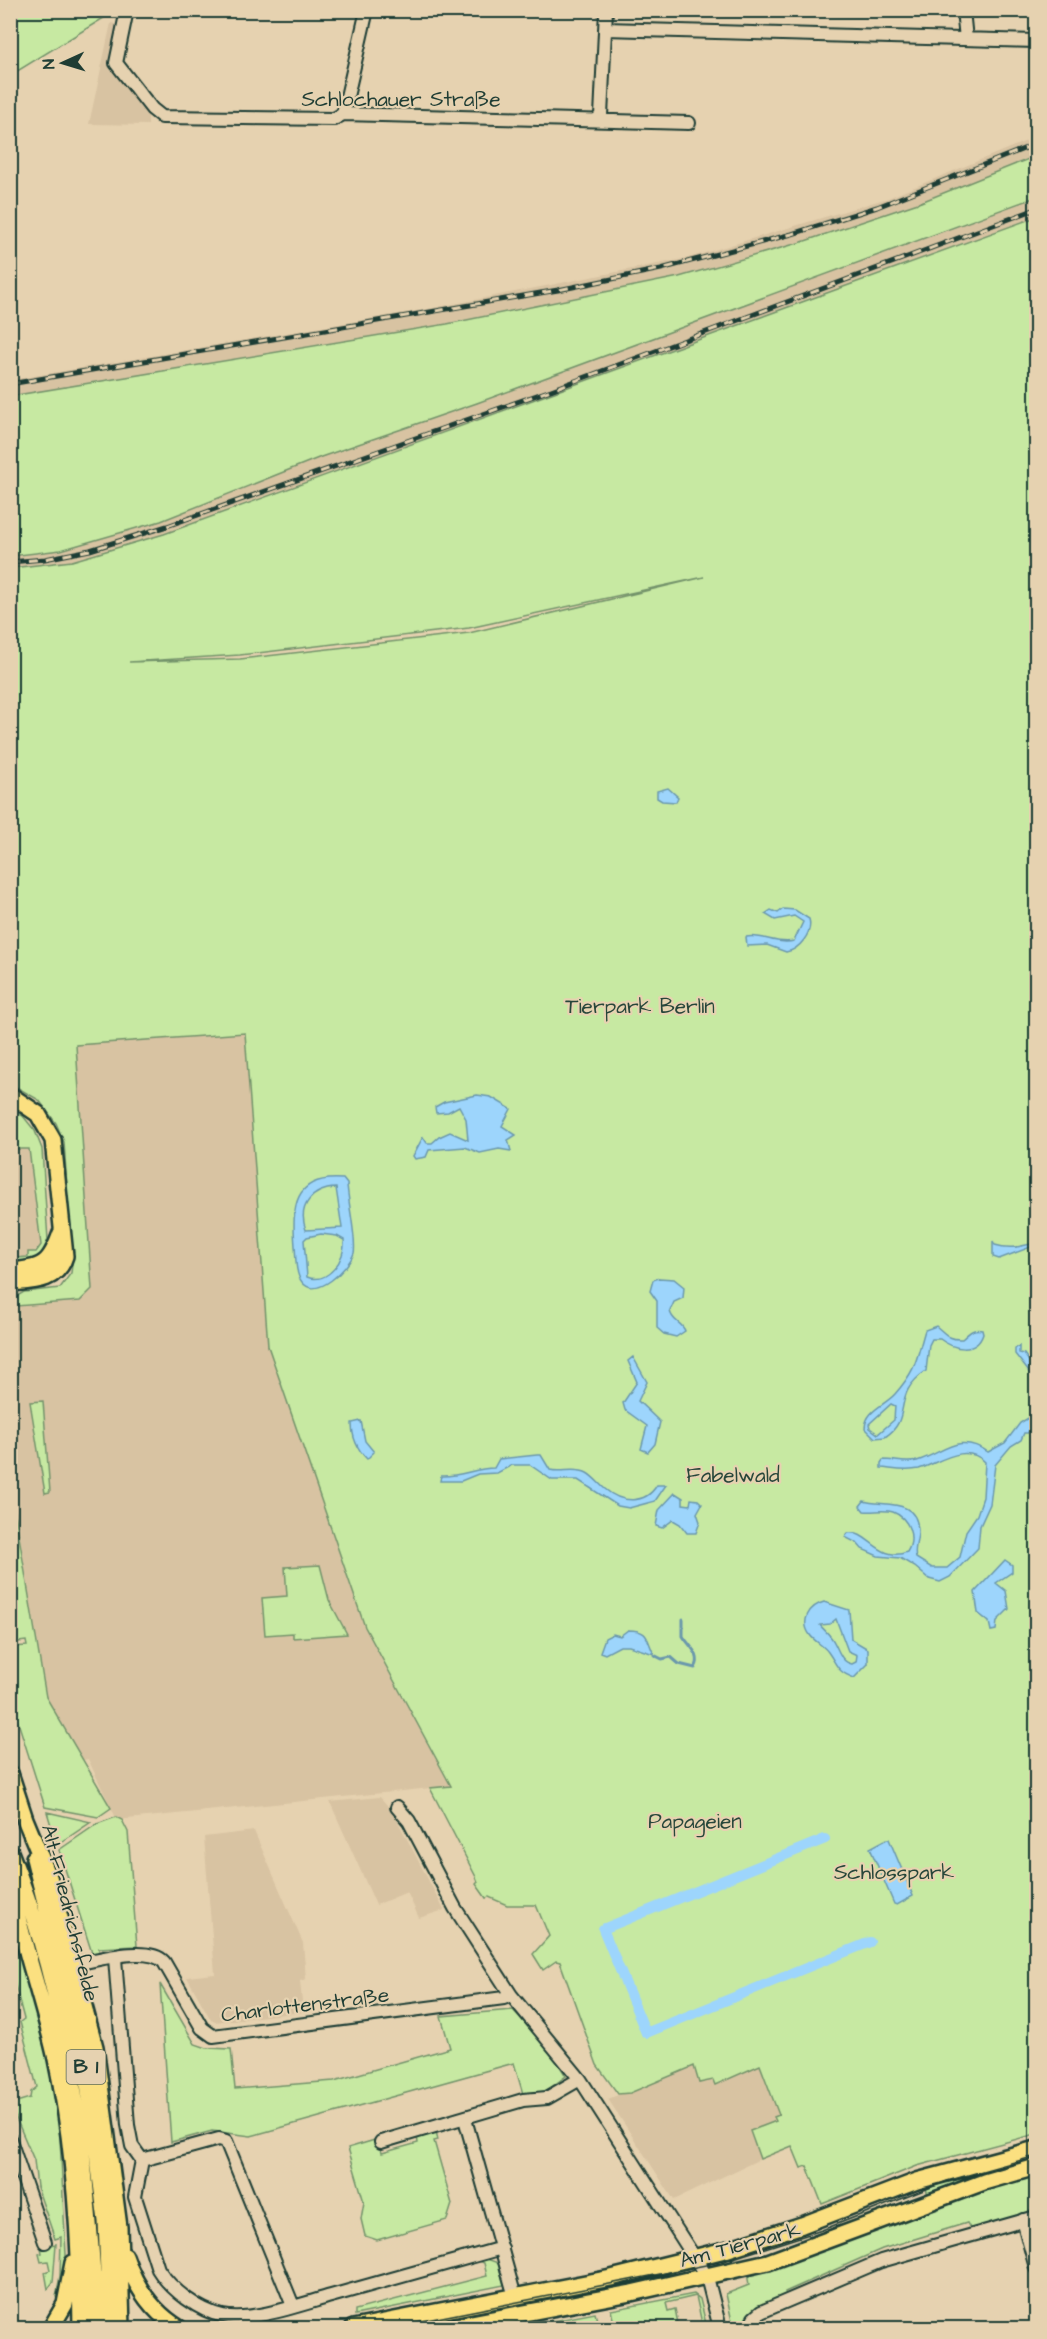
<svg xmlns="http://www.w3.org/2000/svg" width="1047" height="2339" viewBox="0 0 1047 2339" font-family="'Architects Daughter',sans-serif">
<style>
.built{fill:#d8c3a2}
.green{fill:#c7e9a2;stroke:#73936b;stroke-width:1.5;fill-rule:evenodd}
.water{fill:#9dd5fc;stroke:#6b98ac;stroke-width:1.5;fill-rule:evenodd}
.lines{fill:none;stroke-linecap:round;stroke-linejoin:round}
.stream{stroke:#6b98ac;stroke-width:3}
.canal{stroke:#9dd5fc;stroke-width:10}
.minor-casing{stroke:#1f3d34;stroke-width:16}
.major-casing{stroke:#1f3d34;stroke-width:20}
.minor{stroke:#e6d2b0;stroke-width:12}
.major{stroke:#fbe080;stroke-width:15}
.tram{stroke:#1f3d34;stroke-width:1.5}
.rail-casing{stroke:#1f3d34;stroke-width:5}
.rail{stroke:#e6d2b0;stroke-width:3;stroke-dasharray:9;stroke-linecap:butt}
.labels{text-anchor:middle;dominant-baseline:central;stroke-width:4.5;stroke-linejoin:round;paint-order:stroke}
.shield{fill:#e6d2b0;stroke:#5b6a59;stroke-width:1.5}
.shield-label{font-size:20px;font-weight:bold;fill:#1f3d34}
.street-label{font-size:21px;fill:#1f3d34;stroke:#e6d2b0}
.park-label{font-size:21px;fill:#27463a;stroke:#e6d2b0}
</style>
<rect width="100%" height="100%" fill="#e6d2b0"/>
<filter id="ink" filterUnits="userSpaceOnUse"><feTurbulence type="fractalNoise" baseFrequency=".0167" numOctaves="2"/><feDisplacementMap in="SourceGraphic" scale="12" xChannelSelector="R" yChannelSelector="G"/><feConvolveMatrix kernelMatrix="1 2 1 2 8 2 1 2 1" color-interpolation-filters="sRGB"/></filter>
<g filter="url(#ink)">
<!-- built -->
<path class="built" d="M111,23L120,25L110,69L134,94L148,112V125L89,124Z
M1036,137V156L921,202L802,242L679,277L447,324L11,396V380L428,309L688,258L888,198Z
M1036,197V217L164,534L72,561L11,568L10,556L61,550L161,521L321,457L477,403Z
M11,249L19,252L11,347Z
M245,1033L268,1346L365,1627L451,1786L117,1820L88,1759L83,1760L46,1697L11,1483L10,1306L80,1301L76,1045Z
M11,1149H29L41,1245L28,1257L11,1258Z
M380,1797L393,1812L444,1910L419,1918L407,1892L376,1905L330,1802Z
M254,1831L303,1943L306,1979L300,1981L303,2012L215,2022L211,2020L187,1977L215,1974L204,1837Z
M760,2065L779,2115L776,2121L750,2131L760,2159L674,2200L608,2099L694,2066L704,2080H713L715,2085Z"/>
<!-- green -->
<path class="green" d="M11,10H115V11L11,75Z
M1036,156V197L477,403L321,457L161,521L61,550L11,556V396L447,324L679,277L802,242L921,202Z
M1036,217V2134L917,2166L822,2204L807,2166L801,2168L792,2146L760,2159L750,2131L776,2121L774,2117L779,2115L760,2065L715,2085L713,2080L699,2083L694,2066L630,2093L618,2094L597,2065L560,1962L556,1961L543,1970L533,1954L549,1936L536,1905H507L489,1897L486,1898L476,1884L478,1882L476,1877L430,1788L451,1786L365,1627L268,1346L245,1033L76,1045L92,1289L80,1301L16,1306L17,1296L24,1292L60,1288L71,1273L72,1265L64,1142L56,1123L39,1100L11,1084V568L72,561L164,534ZM704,577L469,633L240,659L129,662L240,655L469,628Z
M11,1109L23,1116L35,1131L42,1149L48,1240L40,1257L17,1262L16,1258L28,1257V1252H36L41,1245L29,1149H11L10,1129L14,1122Z
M43,1401L50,1492L45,1493L30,1402Z
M10,1483L46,1697L111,1808L98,1817L45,1807L11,1700V1647L27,1646L26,1641L11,1643Z
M320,1565L329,1600L347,1634L293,1638V1633L265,1635L262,1598L287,1596L285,1567Z
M47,1812L91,1822L60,1843L56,1842Z
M116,1817L122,1820L128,1832L137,1946L99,1948V1954L92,1953L59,1850L97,1824Z
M11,1925H13L38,2010L59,2119L66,2255L60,2298L56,2297L60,2276L61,2237L55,2239L37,2187L34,2160L15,2116L11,2117V2097L13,2103L30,2098L31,2092L37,2087L20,2022L24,2019L11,1970Z
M160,1984L195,2044L207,2048L231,2049L235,2089L334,2081L450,2048L441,2016L513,2010L552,2053L566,2076L546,2091L523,2094L514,2063L251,2136L212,2131L171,2142Z
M436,2131L438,2140L434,2141L452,2204L447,2220L377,2240L365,2236L361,2219L364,2202L348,2148L378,2139L382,2153L418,2143L417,2136Z
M1036,2154V2163L930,2199L924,2184Z
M1036,2174V2212L971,2230L967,2223L882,2249L785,2292L787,2297L746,2328L733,2326L726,2294L749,2285L747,2273L983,2190Z
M56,2244L53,2282L48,2289L45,2272L50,2270L48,2261L41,2262L39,2254L42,2253L41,2247Z
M487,2259L498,2263L504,2285L355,2315V2310L487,2276L484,2263L479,2261Z
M672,2267L675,2280L425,2328H376Z
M694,2294L700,2299L707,2328H703L696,2296L666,2303L668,2311L675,2309L679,2328H615L611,2310Z
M595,2313L599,2328H516Z"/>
<!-- water -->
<path class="water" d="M668,788L678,797L676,802L662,801L657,798V791Z
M783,909L795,910L809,919C813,933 799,950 786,952L767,945L747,946L746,937C764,934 776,945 794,941L803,922L794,916L775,920L765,914L771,910L778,913Z
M477,1095L491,1097L511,1109L502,1126L516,1135L508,1140L511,1151L499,1149L480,1153L465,1147L429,1150L426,1157L415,1159L413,1156L423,1137L427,1143H432L439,1137L450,1132L468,1140L466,1119L459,1106L448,1112L436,1113L435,1107L444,1102Z
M343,1179L347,1184C348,1202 357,1241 354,1253C349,1268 316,1301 302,1282C295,1274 296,1256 295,1246C292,1207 293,1175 343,1179ZM336,1188L342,1228L306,1230C297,1206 312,1189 336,1188ZM321,1234L337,1236L344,1240C346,1259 328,1285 307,1277L304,1240L307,1237Z
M993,1241L995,1245C1011,1250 1021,1246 1036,1243V1245L999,1259L993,1257Z
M659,1278L674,1279L684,1287L683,1298L674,1302L670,1311C672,1322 682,1322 685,1331L676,1337L664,1334L657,1328V1301L650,1291L653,1280Z
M936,1326C946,1334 949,1340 962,1339C969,1333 972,1328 982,1330L983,1334C976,1355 953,1349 940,1339H932L929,1345L926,1371C890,1395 914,1418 885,1437L875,1438L865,1428C866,1410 884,1406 895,1394C917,1369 916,1360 925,1330ZM891,1404L895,1406L894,1420L878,1434L870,1428L869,1424Z
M1019,1346V1353L1024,1354L1036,1371V1381L1015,1354V1349Z
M633,1357L647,1382L638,1401L660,1422L655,1444L648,1452L641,1449L647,1426L625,1410L623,1403L637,1382L628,1361Z
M1036,1413V1421L1028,1433H1024L1021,1440L1011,1446L995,1465L990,1504L980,1526L978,1548L950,1577L940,1582L929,1579L915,1567L900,1558L878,1556L862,1549L857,1543L845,1537L848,1533C868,1530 879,1563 907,1552C916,1538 909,1518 893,1512C884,1509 874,1512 864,1511L860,1506L864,1501C882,1507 916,1497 918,1529C919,1539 913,1549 916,1558L932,1568H947L960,1557L966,1531L977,1515L983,1497L985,1462C965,1442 939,1463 919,1469C906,1472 893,1469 881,1468V1463L883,1460C895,1460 905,1464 917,1461C945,1452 959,1432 988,1452L1005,1443L1020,1423Z
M361,1421L365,1441L374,1452L367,1459C357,1449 352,1437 352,1423Z
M537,1455H541L550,1470C562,1473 576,1467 587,1473C594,1477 599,1484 605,1489C621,1503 645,1505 657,1485H666L655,1501L629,1508L618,1506L578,1480H552L530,1465H512L497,1473L478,1474L461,1481H440L441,1476C461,1477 475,1468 494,1468L499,1459Z
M675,1493L683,1498V1504L690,1505L691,1499L698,1500L702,1504L697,1513L700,1522L696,1533H687L680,1524L673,1520L662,1528L656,1526L659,1510Z
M1005,1560L1012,1565V1572L996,1583L1006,1591L1009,1609L997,1621L996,1630L991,1631L989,1622L978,1613L975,1592Z
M824,1602L849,1610L851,1639L868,1649V1664L854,1678C836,1671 838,1666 828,1652C823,1645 815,1642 810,1635C800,1621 809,1606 824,1602ZM836,1619L848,1651L857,1655L856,1662L852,1664C839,1662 838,1645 830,1636C827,1632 822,1628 820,1625L830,1624Z
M628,1630C650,1630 646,1639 654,1654L629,1646H620L605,1654L600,1652L605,1638L613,1634L620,1636Z
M887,1839H889L913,1896L897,1905L894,1904L870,1848Z"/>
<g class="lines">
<!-- stream -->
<path class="stream" d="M654,1655L662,1659L671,1657L679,1664L695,1668C703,1656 689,1646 683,1636V1619"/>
<!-- canal -->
<path class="canal" d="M825,1839L603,1929L646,2033L870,1942"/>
<!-- minor casing -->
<g class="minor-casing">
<path id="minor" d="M127,10L116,63L152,109L162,117L334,119L343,114L689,123
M963,10L966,39
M605,29L1036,41
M343,114L367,10
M596,120L601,116L606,10
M397,1807L409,1821L455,1908L511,1995L580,2079L707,2277L720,2328
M115,1958L128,2125L132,2146L142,2160L135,2197L158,2269C171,2290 199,2311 223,2316C252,2322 302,2304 331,2296C388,2280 445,2264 502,2248
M75,1964C97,1960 148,1945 164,1962L202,2028L213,2036L504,1998L511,1995
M465,2119L515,2297
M10,2140L45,2242
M381,2142L523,2100L547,2098L580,2079
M142,2160L219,2139L226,2141L293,2306
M1023,2220L1036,2268
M750,2328L754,2318L761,2312L881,2261L1036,2217"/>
</g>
<!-- major casing -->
<g class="major-casing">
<path id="major" d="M10,1095L38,1114L53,1140L65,1256C57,1282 34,1281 10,1283
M10,1271C43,1269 50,1264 61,1233
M10,1773L25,1819L49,1877L95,2047L119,2227L122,2328
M10,1852C71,2002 87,2163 96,2323
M34,1858L86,2068L106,2221L110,2322
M10,1882C21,1941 43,2000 56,2059C75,2146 80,2240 81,2328
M125,2256C135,2286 151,2311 179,2328
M51,2328L65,2304L73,2263
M353,2328L611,2278L725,2250L802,2225L917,2181L1036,2149
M445,2328L631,2293L768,2262L984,2182L1036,2167"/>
</g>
<!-- minor -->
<use href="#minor" class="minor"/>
<!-- major -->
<use href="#major" class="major"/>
<!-- tram -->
<path class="tram" d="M386,2328L721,2262L822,2230L947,2181L1036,2156"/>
<!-- rail casing -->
<g class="rail-casing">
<path id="rail" d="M10,384L558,290L661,269L792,234L877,207L1036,144
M10,562L45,559L90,550L167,526L551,390L1036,209"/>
</g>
<!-- rail -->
<use href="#rail" class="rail"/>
</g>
</g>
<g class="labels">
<!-- shield labels -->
<rect class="shield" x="66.5" y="2050" width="39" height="34" rx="4.5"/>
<g class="shield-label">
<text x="86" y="2067">B 1</text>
</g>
<!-- street labels -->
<g class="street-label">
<text x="401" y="99">Schlochauer Straße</text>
<text transform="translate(70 1913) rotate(76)">Alt-Friedrichsfelde</text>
<text transform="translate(305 2005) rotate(-7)">Charlottenstraße</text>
<text transform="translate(740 2245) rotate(-15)">Am Tierpark</text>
</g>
<!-- park labels -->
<g class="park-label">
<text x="640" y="1006">Tierpark Berlin</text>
<text x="733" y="1475">Fabelwald</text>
<text x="695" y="1821">Papageien</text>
<text x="894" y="1872">Schlosspark</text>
</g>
</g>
<!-- margin -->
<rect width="1047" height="2339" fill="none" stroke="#e6d2b0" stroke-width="36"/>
<rect x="18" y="18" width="1011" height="2303" fill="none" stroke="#1f3d34" stroke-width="2" filter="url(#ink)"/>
<!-- north arrow -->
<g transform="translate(63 63) rotate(266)" stroke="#e6d2b0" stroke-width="4.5" paint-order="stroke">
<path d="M0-4.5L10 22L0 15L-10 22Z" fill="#1f3d34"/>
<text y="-9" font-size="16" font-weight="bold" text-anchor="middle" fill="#1f3d34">N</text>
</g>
</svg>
